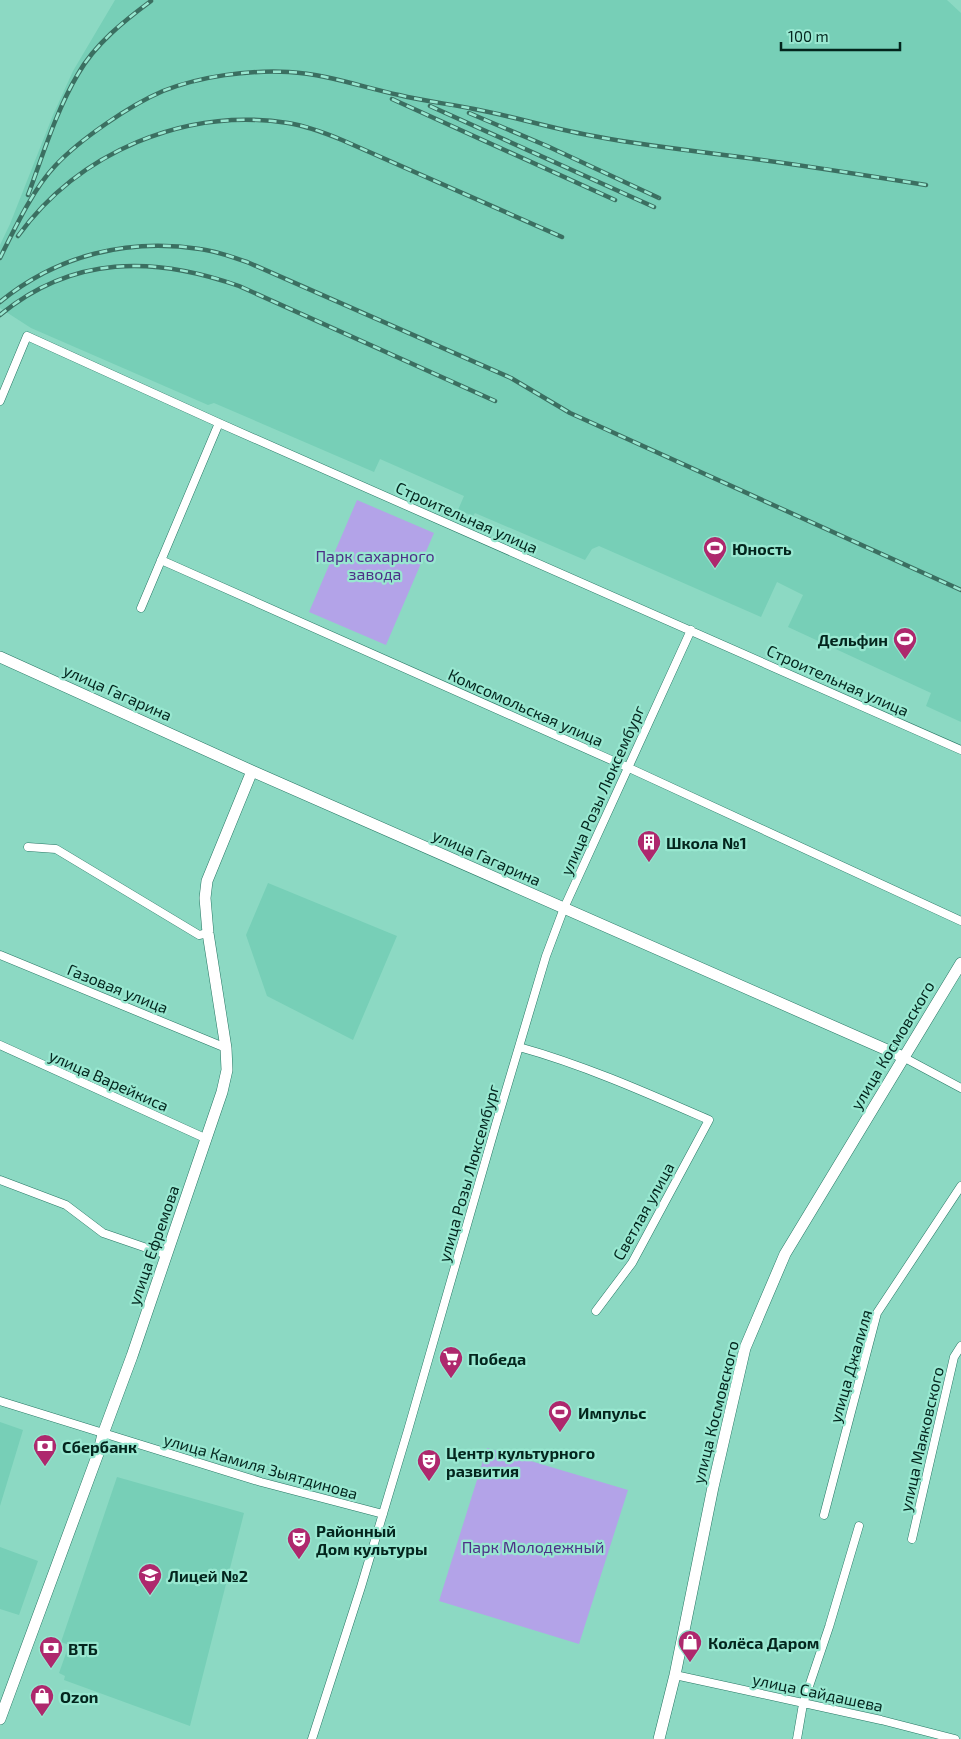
<svg xmlns="http://www.w3.org/2000/svg" width="961" height="1739" viewBox="0 0 961 1739" font-family="'Exo 2',sans-serif">
<style>
.built{fill:#77cfb7}
.green{fill:#b3a3e8}
.lines{fill:none;stroke-linecap:round;stroke-linejoin:round}
.street-casing{stroke:#267764;stroke-width:9}
.secondary-casing{stroke:#267764;stroke-width:12}
.street{stroke:#fff;stroke-width:8}
.secondary{stroke:#fff;stroke-width:11}
.rail-casing{stroke:#3b6f61;stroke-width:4.5}
.rail{stroke:#98e7d0;stroke-width:2.5;stroke-dasharray:8;stroke-linecap:butt}
.labels{text-anchor:middle;dominant-baseline:central;stroke-width:4.5;stroke-linejoin:round;paint-order:stroke}
.street-label{font-size:16px;fill:#03251d;stroke:#98e7d0}
.poi-label{font-size:16px;font-weight:bold;fill:#03251d;stroke:#98e7d0;text-anchor:start}
.park-label{font-size:16px;fill:#4d3187;stroke:#98e7d0}
</style>
<rect width="100%" height="100%" fill="#8cd9c3"/>
<!-- built -->
<path class="built" d="M115,0H947L961,13V722L926,706L931,693L788,627L803,595L777,582L761,617L599,546L592,549L585,560L475,513L473,516L458,510L464,496L380,459L374,472L214,403L208,405L31,328L0,308V245L10,224L53,115L73,71Z
M268,883L397,936L353,1040L267,996L246,935Z
M0,1422L23,1430L0,1506Z
M117,1477L244,1513L190,1726L64,1680L65,1676L59,1673L69,1645L61,1642Z
M0,1547L38,1561L19,1615L0,1609Z"/>
<!-- green -->
<path class="green" d="M357,500L434,533L386,645L309,612Z
M487,1448L628,1490L579,1644L439,1601Z"/>
<g class="lines">
<!-- street casing -->
<g class="street-casing">
<path id="street" d="M0,401L27,336L219,423L961,750
M161,560L627,767L961,921
M141,608L219,423
M28,847L56,849L199,935L208,933
M0,955L226,1048
M0,1045L207,1139
M519,1047C584,1065 647,1093 709,1120L632,1263L596,1311
M903,1057L961,1088
M0,1180L66,1205L103,1233L167,1255
M0,1401L261,1482L383,1514
M824,1515L877,1313L961,1186
M912,1539L954,1357L961,1346
M675,1675L881,1720L955,1739
M312,1739L361,1587L408,1430L496,1124L546,956L564,908L691,630
M797,1739L803,1704L829,1627L859,1526"/>
</g>
<!-- secondary casing -->
<g class="secondary-casing">
<path id="secondary" d="M0,657L252,771L903,1057
M0,1719L99,1451L103,1434L132,1356L222,1092L227,1070L226,1048L208,933L205,898L207,881L252,771
M659,1739L675,1675L713,1487L745,1348L785,1254L961,963"/>
</g>
<!-- street -->
<use href="#street" class="street"/>
<!-- secondary -->
<use href="#secondary" class="secondary"/>
<!-- rail casing -->
<g class="rail-casing">
<path id="rail" d="M392,99L615,200
M430,106L654,207
M469,113L547,146L659,198
M28,195C43,155 56,111 78,74C95,44 124,21 151,1
M18,236C79,152 185,107 288,123C307,126 325,133 342,140L562,237
M0,258C14,230 33,189 55,166C79,140 130,105 163,91C201,76 248,70 289,72C326,74 362,87 399,95C424,101 449,104 474,109C512,116 550,128 588,135C638,145 689,150 740,157C802,165 864,175 926,185
M0,302C57,255 128,238 200,249C216,251 232,257 247,262L511,378L570,413L961,590
M0,315C73,255 154,256 239,286L495,401"/>
</g>
<!-- rail -->
<use href="#rail" class="rail"/>
</g>
<!-- icons -->
<defs>
<g id="stadium-pin" transform="scale(1.25)"><path d="M0 17L-7.5 6A9.5 9.5 0 1 1 7.5 6Z" fill="#ae286d" stroke="#98e7d0"/><path d="M0-5a6.5 5 0 1 0 0 10a6.5 5 0 1 0 0-10ZM-3.5-1.8h7v3.6h-7Z" fill="#fff"/></g>
<g id="building-pin" transform="scale(1.25)"><path d="M0 17L-7.5 6A9.5 9.5 0 1 1 7.5 6Z" fill="#ae286d" stroke="#98e7d0"/><path d="M-4-6H4V6H1V3H-1V6H-4ZM-2.5-4.3h1.7v1.8h-1.7ZM.8-4.3h1.7v1.8H.8ZM-2.5-1h1.7V.8h-1.7ZM.8-1h1.7V.8H.8Z" fill="#fff"/></g>
<g id="supermarket-pin" transform="scale(1.25)"><path d="M0 17L-7.5 6A9.5 9.5 0 1 1 7.5 6Z" fill="#ae286d" stroke="#98e7d0"/><path d="M-6-5.5h2.5l.6 2H6L4.5 2H-2.5L-4.4-4H-6ZM-1.5 3.2a1.3 1.3 0 1 0 .1 0ZM3 3.2a1.3 1.3 0 1 0 .1 0Z" fill="#fff"/></g>
<g id="bank-pin" transform="scale(1.25)"><path d="M0 17L-7.5 6A9.5 9.5 0 1 1 7.5 6Z" fill="#ae286d" stroke="#98e7d0"/><path d="M-6-4H6V4H-6ZM0-2.3a2.3 2.3 0 1 0 0 4.6a2.3 2.3 0 1 0 0-4.6Z" fill="#fff"/></g>
<g id="theatre-pin" transform="scale(1.25)"><path d="M0 17L-7.5 6A9.5 9.5 0 1 1 7.5 6Z" fill="#ae286d" stroke="#98e7d0"/><path d="M-5-5.5Q0-4 5-5.5V0Q5 5 0 6Q-5 5-5 0ZM-3.3-2.5H-1v1.5H-3.3ZM1-2.5H3.3v1.5H1ZM-2.8 1Q0 5.5 2.8 1Z" fill="#fff"/></g>
<g id="school-pin" transform="scale(1.25)"><path d="M0 17L-7.5 6A9.5 9.5 0 1 1 7.5 6Z" fill="#ae286d" stroke="#98e7d0"/><path d="M0-5L7-2L0 1L-7-2ZM-4 1L0 2.5L4 1V4Q0 6-4 4Z" fill="#fff"/></g>
<g id="shop-pin" transform="scale(1.25)"><path d="M0 17L-7.5 6A9.5 9.5 0 1 1 7.5 6Z" fill="#ae286d" stroke="#98e7d0"/><path d="M-5-2.5h2.3a2.7 3.5 0 0 1 5.4 0H5L5.5 6h-11ZM-1.5-2.5h3a1.5 2.3 0 0 0-3 0Z" fill="#fff"/></g>
</defs>
<g fill-rule="evenodd">
<use href="#stadium-pin" x="715" y="548"/>
<use href="#stadium-pin" x="905" y="639"/>
<use href="#building-pin" x="649" y="842"/>
<use href="#supermarket-pin" x="451" y="1358"/>
<use href="#stadium-pin" x="560" y="1412"/>
<use href="#bank-pin" x="45" y="1446"/>
<use href="#theatre-pin" x="429" y="1461"/>
<use href="#theatre-pin" x="299" y="1539"/>
<use href="#school-pin" x="150" y="1575"/>
<use href="#shop-pin" x="690" y="1642"/>
<use href="#bank-pin" x="51" y="1648"/>
<use href="#shop-pin" x="42" y="1696"/>
</g>
<g class="labels">
<!-- street labels -->
<g class="street-label">
<text transform="translate(467 517) rotate(24)">Строительная улица</text>
<text transform="translate(838 680) rotate(24)">Строительная улица</text>
<text transform="translate(118 692) rotate(24)">улица Гагарина</text>
<text transform="translate(526 707) rotate(24)">Комсомольская улица</text>
<text transform="translate(602 790) rotate(-66)">улица Розы Люксембург</text>
<text transform="translate(487 857) rotate(24)">улица Гагарина</text>
<text transform="translate(118 988) rotate(22)">Газовая улица</text>
<text transform="translate(892 1045) rotate(-59)">улица Космовского</text>
<text transform="translate(109 1080) rotate(24)">улица Варейкиса</text>
<text transform="translate(468 1173) rotate(-74)">улица Розы Люксембург</text>
<text transform="translate(643 1211) rotate(-61)">Светлая улица</text>
<text transform="translate(153 1245) rotate(-71)">улица Ефремова</text>
<text transform="translate(850 1366) rotate(-74)">улица Джалиля</text>
<text transform="translate(715 1412) rotate(-76)">улица Космовского</text>
<text transform="translate(921 1439) rotate(-77)">улица Маяковского</text>
<text transform="translate(261 1466) rotate(16)">улица Камиля Зыятдинова</text>
<text transform="translate(818 1692) rotate(12)">улица Сайдашева</text>
</g>
<!-- poi labels -->
<g class="poi-label">
<text x="732" y="548">Юность</text>
<text x="888" y="639" text-anchor="end">Дельфин</text>
<text x="666" y="842">Школа №1</text>
<text x="468" y="1358">Победа</text>
<text x="578" y="1412">Импульс</text>
<text x="62" y="1446">Сбербанк</text>
<text x="446" y="1452">Центр культурного<tspan x="446" dy="18">развития</tspan></text>
<text x="316" y="1530">Районный<tspan x="316" dy="18">Дом культуры</tspan></text>
<text x="168" y="1575">Лицей №2</text>
<text x="708" y="1642">Колёса Даром</text>
<text x="68" y="1648">ВТБ</text>
<text x="60" y="1696">Ozon</text>
</g>
<!-- park labels -->
<g class="park-label">
<text x="375" y="555">Парк сахарного<tspan x="375" dy="18">завода</tspan></text>
<text x="533" y="1546">Парк Молодежный</text>
</g>
</g>
<!-- scale -->
<path d="M781 42v8h119v-8" fill="none" stroke="#03251d" stroke-width="2.5"/>
<text x="788" y="42" font-size="15" fill="#03251d" stroke="#98e7d0" stroke-width="4" paint-order="stroke">100 m</text>
</svg>
